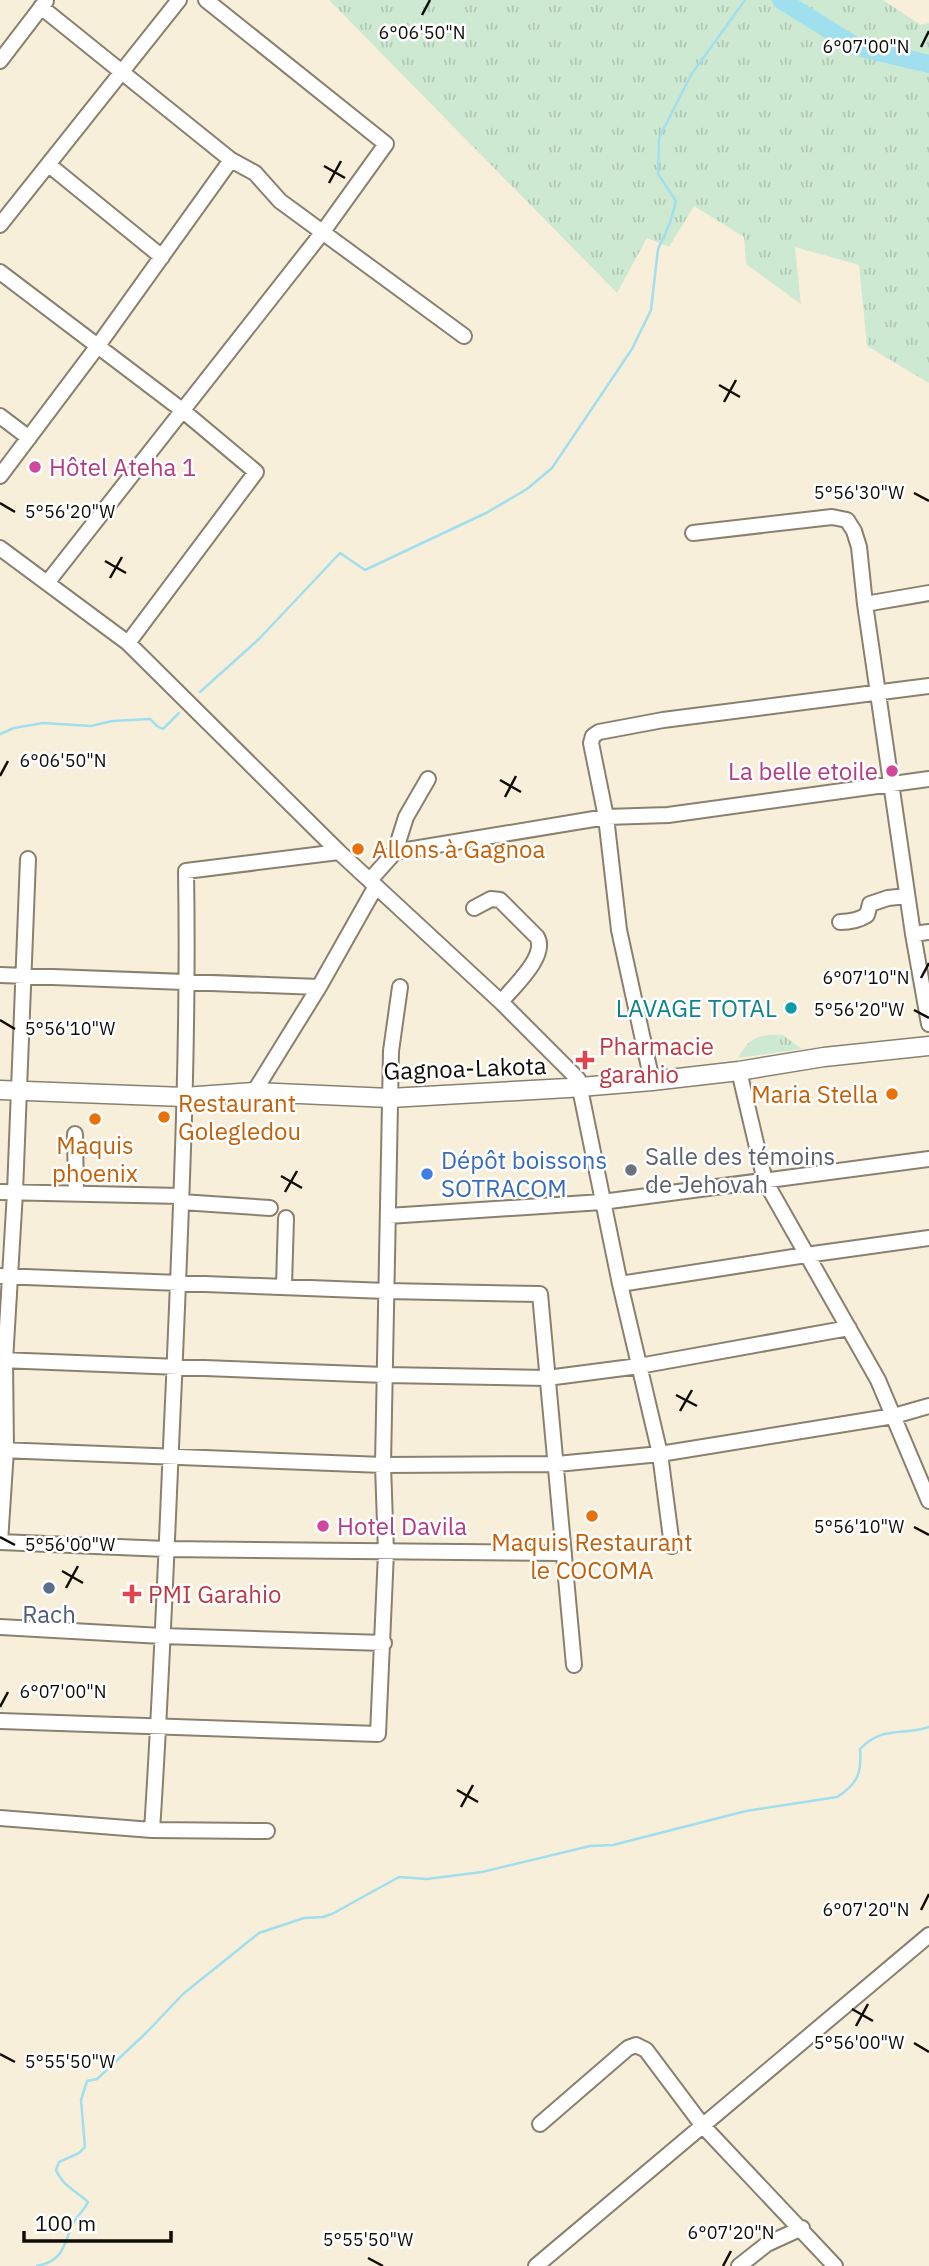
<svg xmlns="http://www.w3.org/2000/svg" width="929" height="2266" viewBox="0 0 929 2266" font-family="'IBM Plex Sans',sans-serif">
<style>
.grass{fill:url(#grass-tufts)}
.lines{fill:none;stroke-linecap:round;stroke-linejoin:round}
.stream{stroke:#a0dfed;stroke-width:2.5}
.river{stroke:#a0dfed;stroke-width:18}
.minor-casing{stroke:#89806f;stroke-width:18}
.major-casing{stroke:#89806f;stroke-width:21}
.minor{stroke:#fff;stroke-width:14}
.major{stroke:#fff;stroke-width:18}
.ticks{fill:none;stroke:#100d07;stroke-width:2.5}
.hotel-dot{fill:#d1479c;stroke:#fff;stroke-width:2.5}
.food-dot{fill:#e8710a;stroke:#fff;stroke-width:2.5}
.culture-dot{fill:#0f9aa8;stroke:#fff;stroke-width:2.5}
.health-dot{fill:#e0444e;stroke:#fff;stroke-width:2.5}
.worship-dot{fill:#6b7280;stroke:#fff;stroke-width:2.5}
.shop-dot{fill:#3f7fe0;stroke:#fff;stroke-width:2.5}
.service-dot{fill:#5c6f8a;stroke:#fff;stroke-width:2.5}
.labels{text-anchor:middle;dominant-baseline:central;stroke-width:5;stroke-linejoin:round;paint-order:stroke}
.hotel-label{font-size:24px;fill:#b23c85;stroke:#fff;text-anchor:start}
.food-label{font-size:24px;fill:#c56008;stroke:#fff;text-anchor:start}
.culture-label{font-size:24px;fill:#0d838f;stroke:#fff;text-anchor:end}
.health-label{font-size:24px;fill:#be3a42;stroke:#fff;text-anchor:start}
.street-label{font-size:24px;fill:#100d07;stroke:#fff}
.worship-label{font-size:24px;fill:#5b616d;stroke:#fff;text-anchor:start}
.shop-label{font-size:24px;fill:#366cbe;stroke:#fff;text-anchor:start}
.service-label{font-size:24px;fill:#4e5e75;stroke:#fff}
.ticks-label{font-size:18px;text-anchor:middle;fill:#100d07;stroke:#fff;stroke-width:5;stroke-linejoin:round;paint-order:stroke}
</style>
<defs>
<pattern id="grass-tufts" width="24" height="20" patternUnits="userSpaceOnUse" patternTransform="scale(1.75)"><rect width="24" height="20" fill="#cde9d2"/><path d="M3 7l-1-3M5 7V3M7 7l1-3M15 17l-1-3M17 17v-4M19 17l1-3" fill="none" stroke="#afc7b3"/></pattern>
</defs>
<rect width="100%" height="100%" fill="#f8efdb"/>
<!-- grass -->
<path class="grass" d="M329,0H883L921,25L929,23V383L867,346L859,265L795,247L801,304L746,264L744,237L694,206L669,247L647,238L617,293Z
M783,1035L802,1049L738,1058C749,1037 760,1034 783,1035Z"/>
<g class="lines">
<!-- stream -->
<path class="stream" d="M200,692L259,639L340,553L365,570L486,513L527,489L552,468L632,349L651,310L658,249L670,223L676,201L658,174L659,138L691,75L745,0
M0,734L14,728L43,723L91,726L112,721L150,719L157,726L163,729L179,713
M37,2266C63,2261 63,2247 72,2226C76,2216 84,2211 88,2202C76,2191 62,2185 56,2170L59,2162L79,2153L85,2147L81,2100L87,2081L97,2079L147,2032L183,1994L259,1933L304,1918L323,1917L332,1914L399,1877L427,1879L482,1872L590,1846L613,1845L746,1811L837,1797C858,1784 862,1772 860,1749C883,1725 904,1736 929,1727"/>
<!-- river -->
<path class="river" d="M781,0L857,47L929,64"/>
<!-- minor casing -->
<g class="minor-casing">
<path id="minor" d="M41,7L231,160L255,173L280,201L464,336
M0,61L46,1
M49,165L162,257
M0,225L179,0
M0,272L182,410L256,472L128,643
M0,416L29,438
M0,476L97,347L231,160
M693,533L832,517L847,520L854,531L859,547L865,604L913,934L929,1024
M0,548L128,643L339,852L501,1002L578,1079L620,1284L660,1454L672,1546
M47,583L322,233L386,144L206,0
M865,604L929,593
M395,852L406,817L428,779
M370,880L395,852L606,817L668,815L929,779
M474,908L491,899L500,900L537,937C548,956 513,987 501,1002
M840,922C850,922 859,920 867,915L870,904L888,898L907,896
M913,934L929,932
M0,975L319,987
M739,1071L765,1181L878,1380L929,1501
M652,1081L619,930L606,817L591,743L593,736L599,732L663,720L929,686
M254,1092L319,987L376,886
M75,1134L76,1194
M0,1192L181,1196
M181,1202L270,1208
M388,1216L602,1202L929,1159
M0,1276L386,1291L540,1294L574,1665
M620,1284L806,1255L929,1238
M284,1286L286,1218
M0,1360L385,1375L547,1378L639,1366L849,1328
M0,1450L383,1465L557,1464L660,1454L894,1416L929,1406
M0,1542L6,1450L5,1361L15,1192L28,859
M0,1542L166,1549L564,1553
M0,1627L162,1636L384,1643
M0,1721L378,1734L386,1552L383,1465L391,1051L400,987
M0,1818L152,1830L267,1831
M152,1830C162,1680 167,1530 174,1380C181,1210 189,1041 186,871L339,852
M540,2124L628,2048L636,2045L646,2050L703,2126L835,2266
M536,2266L929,1935
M739,2266L767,2244L802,2228"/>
</g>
<!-- major casing -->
<g class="major-casing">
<path id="major" d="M0,1090L184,1097L254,1092L390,1098L568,1088L652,1081L739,1071L824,1057L929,1046"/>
</g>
<!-- minor -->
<use href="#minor" class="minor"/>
<!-- major -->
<use href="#major" class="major"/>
</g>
<!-- ticks -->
<path class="ticks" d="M422,15L430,0M921,47L929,31M324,166L345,178M329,183L341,161M719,385L740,397M724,402L736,380M914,493L929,501M0,503L15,512M105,561L126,573M110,578L122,557M0,776L8,761M500,780L521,792M505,797L516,776M921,978L929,963M914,1010L929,1018M0,1020L15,1029M281,1176L302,1188M285,1192L297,1171M676,1395L697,1406M680,1411L692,1390M914,1527L929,1535M0,1537L15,1545M62,1571L83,1583M66,1588L78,1566M0,1707L8,1692M457,1790L478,1802M461,1807L473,1785M921,1910L929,1894M852,2009L873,2021M856,2026L868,2004M914,2043L929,2052M0,2054L15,2062M368,2258L383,2266M723,2266L731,2251"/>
<!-- markers -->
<g class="hotel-dot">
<circle cx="35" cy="467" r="7"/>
<circle cx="892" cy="771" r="7"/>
<circle cx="323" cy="1526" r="7"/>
</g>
<g class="food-dot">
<circle cx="358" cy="849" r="7"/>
<circle cx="892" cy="1094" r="7"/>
<circle cx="164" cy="1117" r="7"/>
<circle cx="95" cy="1119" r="7"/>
<circle cx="592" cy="1516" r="7"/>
</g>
<circle class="culture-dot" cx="791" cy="1008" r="7"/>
<g class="health-dot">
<path d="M581.5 1049.5h7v7h7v7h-7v7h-7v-7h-7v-7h7z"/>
<path d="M128.5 1583.5h7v7h7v7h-7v7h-7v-7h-7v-7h7z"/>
</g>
<circle class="worship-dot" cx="631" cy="1170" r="7"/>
<circle class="shop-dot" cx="427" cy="1174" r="7"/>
<circle class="service-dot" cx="49" cy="1588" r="7"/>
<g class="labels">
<!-- hotel labels -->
<g class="hotel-label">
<text x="49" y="467">Hôtel Ateha 1</text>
<text x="878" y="771" text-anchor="end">La belle etoile</text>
<text x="337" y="1526">Hotel Davila</text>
</g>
<!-- food labels -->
<g class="food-label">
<text x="372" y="849">Allons à Gagnoa</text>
<text x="878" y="1094" text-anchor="end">Maria Stella</text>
<text x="178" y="1103">Restaurant<tspan x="178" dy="28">Golegledou</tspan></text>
<text x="95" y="1145" text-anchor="middle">Maquis<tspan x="95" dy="28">phoenix</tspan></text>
<text x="592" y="1542" text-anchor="middle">Maquis Restaurant<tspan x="592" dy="28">le COCOMA</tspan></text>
</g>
<!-- culture labels -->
<g class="culture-label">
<text x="777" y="1008">LAVAGE TOTAL</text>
</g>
<!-- health labels -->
<g class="health-label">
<text x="599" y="1046">Pharmacie<tspan x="599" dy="28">garahio</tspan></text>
<text x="148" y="1594">PMI Garahio</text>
</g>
<!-- street labels -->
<g class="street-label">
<text transform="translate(465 1068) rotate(-2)">Gagnoa-Lakota</text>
</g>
<!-- worship labels -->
<g class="worship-label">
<text x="645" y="1156">Salle des témoins<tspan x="645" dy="28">de Jehovah</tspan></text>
</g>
<!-- shop labels -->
<g class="shop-label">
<text x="441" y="1160">Dépôt boissons<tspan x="441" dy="28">SOTRACOM</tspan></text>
</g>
<!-- service labels -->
<g class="service-label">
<text x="49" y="1614">Rach</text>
</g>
</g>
<g class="ticks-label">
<text x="422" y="39">6°06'50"N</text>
<text x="866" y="53">6°07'00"N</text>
<text x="859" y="499">5°56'30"W</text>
<text x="70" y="518">5°56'20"W</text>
<text x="63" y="767">6°06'50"N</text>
<text x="866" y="984">6°07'10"N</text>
<text x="859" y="1016">5°56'20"W</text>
<text x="70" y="1035">5°56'10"W</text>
<text x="859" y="1533">5°56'10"W</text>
<text x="70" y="1551">5°56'00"W</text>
<text x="63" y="1698">6°07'00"N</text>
<text x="866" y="1916">6°07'20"N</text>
<text x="859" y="2049">5°56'00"W</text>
<text x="70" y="2068">5°55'50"W</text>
<text x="731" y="2239">6°07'20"N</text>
<text x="368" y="2246">5°55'50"W</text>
</g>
<!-- scale -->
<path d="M24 2231v10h147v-10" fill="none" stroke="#100d07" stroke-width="3.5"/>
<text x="35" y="2231" font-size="21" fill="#100d07" stroke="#ffffff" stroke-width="5" paint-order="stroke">100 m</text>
</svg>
